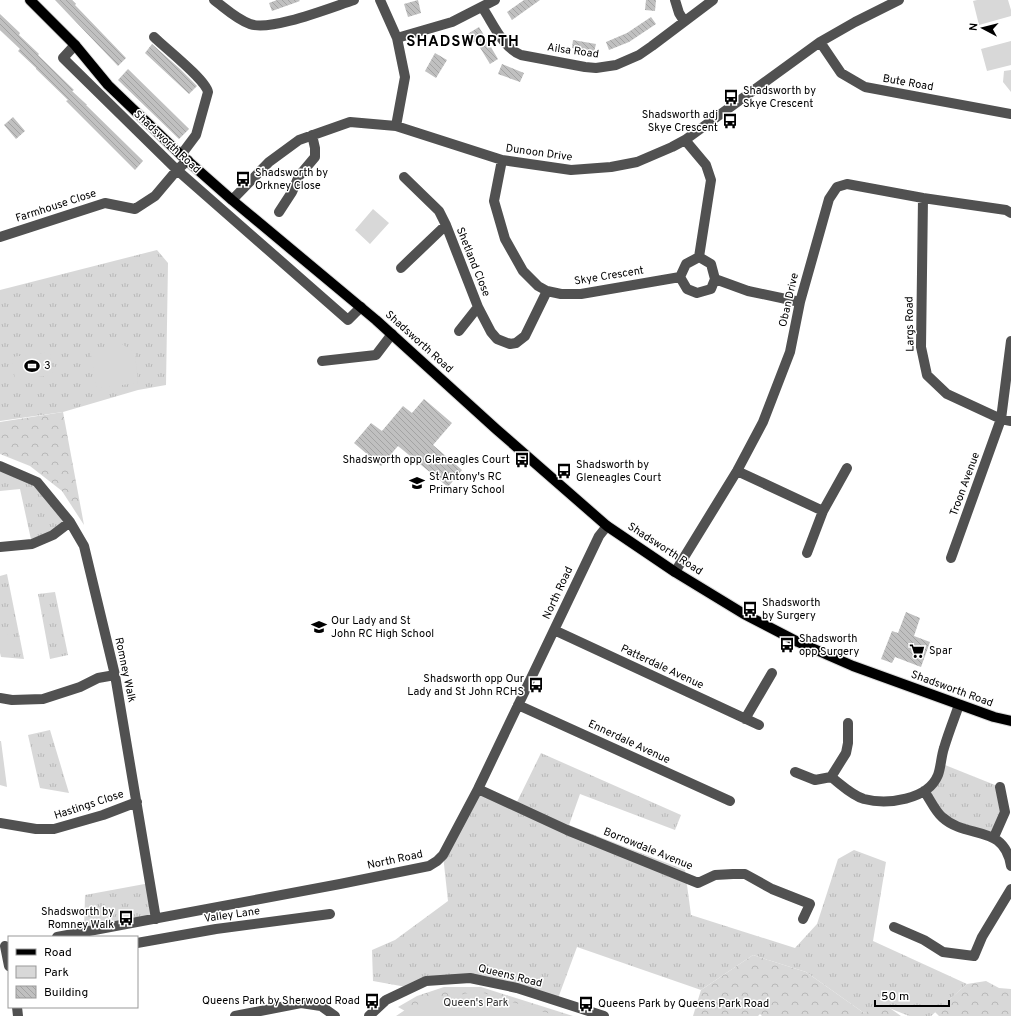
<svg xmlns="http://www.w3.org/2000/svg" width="1011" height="1016" viewBox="0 0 1011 1016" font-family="Overpass,sans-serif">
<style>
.grass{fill:url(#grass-tufts)}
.forest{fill:url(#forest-crowns)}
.park{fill:#d8d8d8}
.building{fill:url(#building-back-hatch)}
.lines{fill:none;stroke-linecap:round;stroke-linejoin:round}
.major-casing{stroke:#dbdbdb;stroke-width:12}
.minor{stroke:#515151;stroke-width:10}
.major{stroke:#000;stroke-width:10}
.labels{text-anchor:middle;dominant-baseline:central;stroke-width:3;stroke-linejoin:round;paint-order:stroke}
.street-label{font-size:11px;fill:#000;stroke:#fff}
.poi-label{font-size:11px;fill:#000;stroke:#fff;text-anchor:start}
.park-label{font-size:11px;fill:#2f2f2f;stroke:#fff}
.district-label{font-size:15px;font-weight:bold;letter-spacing:1px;fill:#000;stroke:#fff}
</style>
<defs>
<pattern id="grass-tufts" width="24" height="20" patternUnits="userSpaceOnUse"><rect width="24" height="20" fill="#d8d8d8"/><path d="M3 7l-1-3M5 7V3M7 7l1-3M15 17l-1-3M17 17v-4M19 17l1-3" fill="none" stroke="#b8b8b8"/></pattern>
<pattern id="forest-crowns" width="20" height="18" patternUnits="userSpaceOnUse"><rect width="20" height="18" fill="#d8d8d8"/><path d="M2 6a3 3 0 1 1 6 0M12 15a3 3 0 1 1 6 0" fill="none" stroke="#b8b8b8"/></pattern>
<pattern id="building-back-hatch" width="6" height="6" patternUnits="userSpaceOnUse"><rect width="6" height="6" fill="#c0c0c0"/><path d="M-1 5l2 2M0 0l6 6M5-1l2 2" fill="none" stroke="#a3a3a3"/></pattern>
</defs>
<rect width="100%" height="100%" fill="#fff"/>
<!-- grass -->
<path class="grass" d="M157,250L168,263L166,385L138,390L63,412L0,421V290Z
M0,467L37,482L70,522L32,544L20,489L0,491Z
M7,574L24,659L1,657L0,653V576Z
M55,592L68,655L50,659L38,594Z
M50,730L69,793L40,788L28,735Z
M541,753L681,815L675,830L580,794L569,825L685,870L691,915L795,948L817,924L838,859L854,850L886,862L873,941L967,984L931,1016H909L889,1008L864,1013L806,972L753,955L701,990L577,947L557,1001L470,978L412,988L373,981L372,950L395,940L448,901L443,855L478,789L516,804Z
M940,763L1000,787L1005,812L994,837L941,817L924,791Z
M150,883L156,919L84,932L85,895Z"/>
<!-- forest -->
<path class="forest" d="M63,412L84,525L62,491L30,466L0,454V422Z
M753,955L806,972L864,1013L884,1004L901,1016H762L760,1014L758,1016H693L701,990Z
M986,981L999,988L1011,989V1016H939L935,1012L967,984Z
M444,987H481L573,1016H414L398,1007L417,996Z"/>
<!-- park -->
<path class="park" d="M977,0H1008L1011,10V16L979,25L973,1Z
M1011,41V65L987,71L981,49Z
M1011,70V92L1003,82L1004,71Z
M373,209L389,223L370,244L355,230Z
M122,344L135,353L138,383L97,388L90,350Z
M50,352L53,375L15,380L12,357Z
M6,633L14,638L13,657L2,656L0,640Z
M0,741H1L7,787L0,785Z
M477,991L557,1016H396L411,1006Z"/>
<!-- building -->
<path class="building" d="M55,0H72L76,4L75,5L126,58L118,66Z
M277,0H299L300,1L272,11L269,3Z
M418,0L421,13L408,17L404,4Z
M524,0H540L512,20L507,12Z
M646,0H656L655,11L645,10Z
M0,14L20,33L19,35L39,54L38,55L74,90L72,91L87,105H86L143,161L135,170L66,101L68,100L36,69V68L18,51L20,49L0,30Z
M651,17L656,24L629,42L609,50L606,42L627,33Z
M479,27L498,59L490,64L476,41L467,46L461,38Z
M573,40L596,44L594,52L572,48Z
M152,44L180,69L197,86L189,94L145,53Z
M435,53L447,60L436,78L425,71Z
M502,64L524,73L520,82L498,74Z
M128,69L189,129L179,139L118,80Z
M13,117L25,131L16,139L4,125Z
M424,399L452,423L433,445L462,470L448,487L398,446L381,466L354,443L371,423L382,431L403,406L412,413Z
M906,612L920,618L914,636L930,642L921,667L895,657L892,663L881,659L892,631L898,633Z"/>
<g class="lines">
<!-- major casing -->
<g class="major-casing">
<path id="major" d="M30,0L75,45L108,85L181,155L232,200L376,320L496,429L607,526L675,572L744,614L798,642L853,666L994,717L1011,721"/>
</g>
<!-- minor -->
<path class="minor" d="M214,0C225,8 236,19 250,24C270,32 332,7 354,0
M380,0L397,38L405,77L396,126
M675,0L679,13L684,21
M482,7C493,23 502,47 521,55L585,67L596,68L616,65L639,55L652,46L713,0
M154,37C165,48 205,79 208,92L196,135L181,155
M397,38L452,22L495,0
M820,42L841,73L865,87L1011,114
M75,45L63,58L177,170L348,320L361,307
M685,140L706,165L711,180L699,257
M502,160L494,201L505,239L523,271L538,286L547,291L561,294H581L680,277
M404,177L439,211L446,225L478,307L491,332L497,339L510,344L516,343L525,336L547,291
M923,198L921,347L927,375L947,394L1001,419L1011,421
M232,200L269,162L299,140L350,122L396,126L502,160L571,170L611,167L637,162L672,147L685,140L820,42L855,22L899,0
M279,212L292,192L299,176L315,157V148L312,135
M0,237L105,203L135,209L155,196L177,170L188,160
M699,257L711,264L715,279L711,289L697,293L687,289L680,277L686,264Z
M401,268L446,225
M715,279L748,291L800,302
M459,331L478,307
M322,361L376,355L392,334
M0,466L37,482L70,522L84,546L115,675L156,919
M737,471L823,511
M0,547L32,544L53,535L70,522
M807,553L823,511L847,468
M951,558L1001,419L1011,341
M675,572L737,471L763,422L790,352L800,302L829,199L837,187L847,184L923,198L1006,210L1011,213
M554,630L759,725
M0,698L12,700L43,699L80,687L98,678L115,675
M518,705L730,801
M745,719L772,673
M795,772L815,780L831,777C842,785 851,795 864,799C887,805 928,800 938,775C941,767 941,757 944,748C948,734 954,719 959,705
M831,777L846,753L848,743V723
M478,789L567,830L698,883L715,875L733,874H745L772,889L810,904L803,919
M924,791C930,799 935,811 942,817C967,840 1004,823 1011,866
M0,823L36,829H54L103,815L137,802
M994,837L1005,812L1000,787
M894,927L924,940L943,952L974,956L982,937L1011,889
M57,937L340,884L429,866L437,861L443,855L478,789L599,536L607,526
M137,943L216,929L330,914
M5,946L9,966
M17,1007L18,1016
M235,1016L301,1003L321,1006L335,1016
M369,1016L386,1000L426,981L470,978L517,988L604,1016"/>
<!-- major -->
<use href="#major" class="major"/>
</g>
<!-- icons -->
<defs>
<g id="bus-bare" transform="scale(1.2)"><path d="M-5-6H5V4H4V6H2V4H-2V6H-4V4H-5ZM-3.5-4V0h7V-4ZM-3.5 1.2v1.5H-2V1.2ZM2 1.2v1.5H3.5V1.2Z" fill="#000" stroke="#fff" stroke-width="2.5" paint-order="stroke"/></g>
<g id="stadium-bare" transform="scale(1.2)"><path d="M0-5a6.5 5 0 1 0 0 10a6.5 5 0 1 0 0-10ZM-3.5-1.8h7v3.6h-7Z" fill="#000" stroke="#fff" stroke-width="2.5" paint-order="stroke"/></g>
<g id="school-bare" transform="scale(1.2)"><path d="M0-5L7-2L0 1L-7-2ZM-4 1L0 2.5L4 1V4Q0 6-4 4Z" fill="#000" stroke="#fff" stroke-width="2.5" paint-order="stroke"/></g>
<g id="supermarket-bare" transform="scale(1.2)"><path d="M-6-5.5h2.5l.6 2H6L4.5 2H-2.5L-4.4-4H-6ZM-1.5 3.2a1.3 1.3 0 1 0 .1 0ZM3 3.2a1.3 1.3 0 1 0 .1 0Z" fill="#000" stroke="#fff" stroke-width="2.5" paint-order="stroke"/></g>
</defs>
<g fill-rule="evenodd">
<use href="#bus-bare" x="731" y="97"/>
<use href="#bus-bare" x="730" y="121"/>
<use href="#bus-bare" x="243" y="179"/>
<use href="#stadium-bare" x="32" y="366"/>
<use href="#bus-bare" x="522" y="460"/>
<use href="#bus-bare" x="564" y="471"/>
<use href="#school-bare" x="417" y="483"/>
<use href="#bus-bare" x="750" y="609"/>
<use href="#school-bare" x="319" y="627"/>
<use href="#bus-bare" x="787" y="645"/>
<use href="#supermarket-bare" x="917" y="651"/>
<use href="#bus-bare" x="536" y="685"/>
<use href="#bus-bare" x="126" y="918"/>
<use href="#bus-bare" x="372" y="1001"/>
<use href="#bus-bare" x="586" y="1004"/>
</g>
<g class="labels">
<!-- street labels -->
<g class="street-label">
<text transform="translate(573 51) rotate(8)">Ailsa Road</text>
<text transform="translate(908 83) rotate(10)">Bute Road</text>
<text transform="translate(167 142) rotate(43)">Shadsworth Road</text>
<text transform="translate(539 153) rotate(8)">Dunoon Drive</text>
<text transform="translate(56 206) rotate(-18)">Farmhouse Close</text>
<text transform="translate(473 262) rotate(68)">Shetland Close</text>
<text transform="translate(609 276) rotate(-9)">Skye Crescent</text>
<text transform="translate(789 300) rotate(-77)">Oban Drive</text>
<text transform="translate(910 324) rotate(-91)">Largs Road</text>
<text transform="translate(419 342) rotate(42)">Shadsworth Road</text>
<text transform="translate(965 484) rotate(-70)">Troon Avenue</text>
<text transform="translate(665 549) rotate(33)">Shadsworth Road</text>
<text transform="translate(558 593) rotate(-65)">North Road</text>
<text transform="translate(662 667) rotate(25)">Patterdale Avenue</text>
<text transform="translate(125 670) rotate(78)">Romney Walk</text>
<text transform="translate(952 689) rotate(20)">Shadsworth Road</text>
<text transform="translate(629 742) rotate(25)">Ennerdale Avenue</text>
<text transform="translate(89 805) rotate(-18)">Hastings Close</text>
<text transform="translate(648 849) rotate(22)">Borrowdale Avenue</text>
<text transform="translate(395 860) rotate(-12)">North Road</text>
<text transform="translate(232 915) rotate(-8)">Valley Lane</text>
<text transform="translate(510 976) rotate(14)">Queens Road</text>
</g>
<!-- poi labels -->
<g class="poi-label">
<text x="743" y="91">Shadsworth by<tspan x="743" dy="13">Skye Crescent</tspan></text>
<text x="718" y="115" text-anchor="end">Shadsworth adj<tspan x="718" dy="13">Skye Crescent</tspan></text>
<text x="255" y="173">Shadsworth by<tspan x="255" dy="13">Orkney Close</tspan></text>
<text x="44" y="366">3</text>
<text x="510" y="460" text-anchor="end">Shadsworth opp Gleneagles Court</text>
<text x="576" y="465">Shadsworth by<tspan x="576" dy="13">Gleneagles Court</tspan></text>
<text x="429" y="477">St Antony's RC<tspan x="429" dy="13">Primary School</tspan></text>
<text x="762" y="603">Shadsworth<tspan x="762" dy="13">by Surgery</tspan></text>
<text x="331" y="621">Our Lady and St<tspan x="331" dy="13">John RC High School</tspan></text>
<text x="799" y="639">Shadsworth<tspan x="799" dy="13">opp Surgery</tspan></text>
<text x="929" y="651">Spar</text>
<text x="524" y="679" text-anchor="end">Shadsworth opp Our<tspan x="524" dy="13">Lady and St John RCHS</tspan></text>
<text x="114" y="912" text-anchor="end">Shadsworth by<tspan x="114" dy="13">Romney Walk</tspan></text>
<text x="360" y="1001" text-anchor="end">Queens Park by Sherwood Road</text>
<text x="598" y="1004">Queens Park by Queens Park Road</text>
</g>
<!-- park labels -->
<g class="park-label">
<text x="476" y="1003">Queen's Park</text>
</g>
<!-- district labels -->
<g class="district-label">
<text x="463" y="42">SHADSWORTH</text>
</g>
</g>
<!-- legend -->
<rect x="8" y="936" width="130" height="72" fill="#ffffff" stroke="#999999"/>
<rect x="16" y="949" width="20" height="6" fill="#000000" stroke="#999999"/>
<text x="44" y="956" font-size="12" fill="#000000">Road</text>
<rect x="16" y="966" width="20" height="12" fill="#d8d8d8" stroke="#999999"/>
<text x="44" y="976" font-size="12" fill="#000000">Park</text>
<rect x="16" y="986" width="20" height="12" fill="url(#building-back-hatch)" stroke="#999999"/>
<text x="44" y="996" font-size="12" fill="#000000">Building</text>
<!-- north arrow -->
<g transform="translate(983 28) rotate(277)" stroke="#ffffff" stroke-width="3" paint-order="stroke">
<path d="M0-3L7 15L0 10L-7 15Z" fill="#000000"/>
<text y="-6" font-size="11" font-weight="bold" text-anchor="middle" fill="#000000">N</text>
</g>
<!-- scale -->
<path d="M875 1000v6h74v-6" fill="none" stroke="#000000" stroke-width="2"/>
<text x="881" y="1000" font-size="12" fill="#000000" stroke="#ffffff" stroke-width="3" paint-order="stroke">50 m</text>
</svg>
